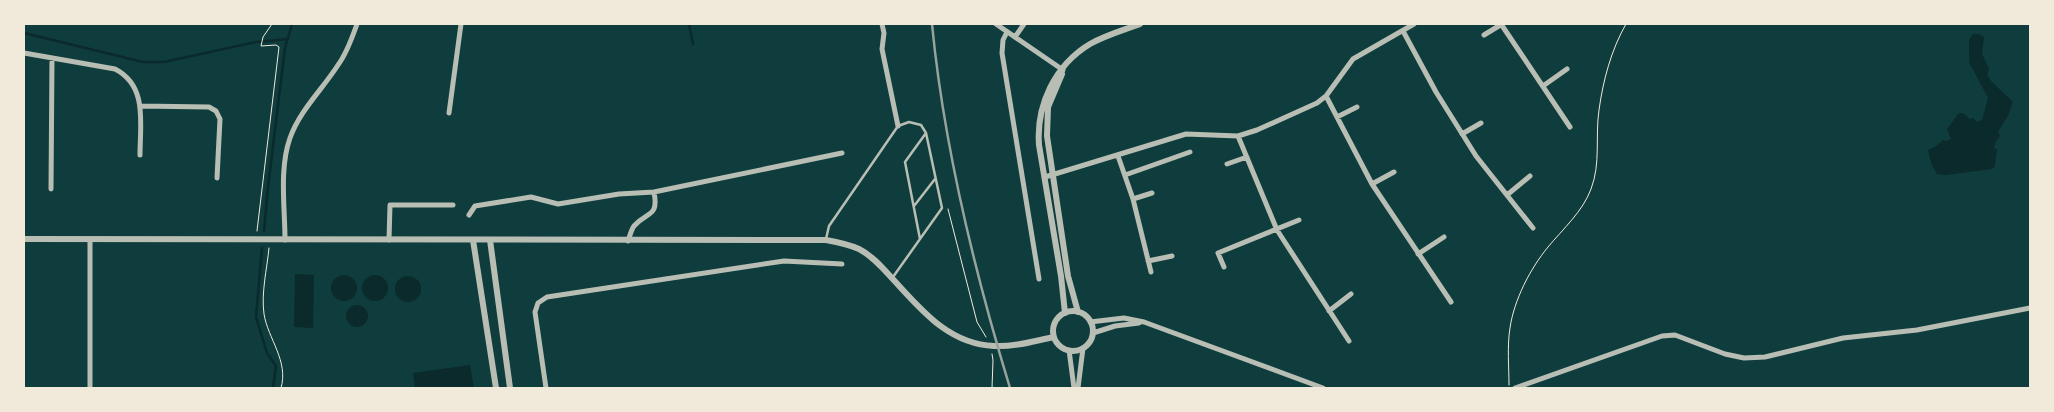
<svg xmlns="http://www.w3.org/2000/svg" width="2054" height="412" viewBox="0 0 2054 412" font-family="'Fira Sans',sans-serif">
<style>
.water{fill:#0a2a2b}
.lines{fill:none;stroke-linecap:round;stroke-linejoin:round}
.stream{stroke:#0a2a2b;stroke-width:2.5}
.path{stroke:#f1e9da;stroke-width:1}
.service{stroke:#b8beb3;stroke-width:2.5}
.minor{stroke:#b8beb3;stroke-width:5}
.tertiary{stroke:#b8beb3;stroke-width:6}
.rail{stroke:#97a49c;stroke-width:2.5}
</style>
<rect width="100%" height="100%" fill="#0f3d3e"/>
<!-- water -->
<path class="water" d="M1973,34H1978L1984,37L1982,54L1989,69L1987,75L1991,81L2013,102L2008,116L1998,132L2000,136L1996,141L1994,148L1997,149L1995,166L1992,169L1946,175L1937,174L1931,163L1928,150L1935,147L1943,140L1946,141L1951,139L1947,129L1959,113H1963L1970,119L1973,118L1977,122L1982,120L1988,98L1969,62V40Z
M295,274L314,275L313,328L294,327Z
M362 288a13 13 0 1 1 26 0a13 13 0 1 1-26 0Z
M331 288a13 13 0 1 1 26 0a13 13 0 1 1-26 0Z
M395 289a13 13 0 1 1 26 0a13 13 0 1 1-26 0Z
M346 316a11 11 0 1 1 22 0a11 11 0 1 1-22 0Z
M470,365L474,388H415L413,373Z"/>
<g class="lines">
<!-- stream -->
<path class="stream" d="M689,24L693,44
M24,33L143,62H164L256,42L288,39
M264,231L268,187L285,48L292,24
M262,248L256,317L267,353L276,366L273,388"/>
<!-- path -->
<path class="path" d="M948,209L977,322L986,337
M257,231L279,47L276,45L261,46L263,37L272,24
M269,248C267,269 261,293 264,314C268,339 289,361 281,388
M992,354L993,360L992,388
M1509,385C1509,367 1507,346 1510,328C1514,300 1530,269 1548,247C1563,229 1583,211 1591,189C1601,163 1595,137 1599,110C1603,81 1611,50 1626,24"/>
<!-- service -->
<path class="service" d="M914,206L935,179
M826,239L829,226L898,126L909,122L921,125L926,133L942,208L893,277
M920,239L905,162L926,133"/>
<!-- minor -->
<path class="minor" d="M882,24L884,33L882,49L898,126
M996,24L1063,70
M1501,24L1570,127
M1403,31L1436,92L1476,156L1533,228
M1007,32L1003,40L1002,53L1039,279
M1484,35L1502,24
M1015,37L1024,24
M24,53L115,69C148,86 140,123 140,155
M1543,86L1567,69
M1326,96L1372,184L1451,302
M140,106L209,107L216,111L220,119L217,178
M449,113L461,24
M1337,117L1357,107
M1462,134L1481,123
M1238,136L1277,230L1349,341
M1118,156L1133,199L1151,272
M1227,164L1247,157
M1125,175L1190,152
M1045,177L1186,134L1238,136L1257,130L1317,103L1326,96L1353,59L1414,24
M1372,184L1394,172
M51,189L52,58
M1507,195L1530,176
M1133,199L1152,193
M469,215L475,206L531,197L558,204L619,194L654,192L842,153
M285,240C285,208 279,169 290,138C300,110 322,90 338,65C347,53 352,38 357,24
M389,240L390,205H453
M628,241C630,236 631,230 634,226C647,211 659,218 654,192
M1418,254L1444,237
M1148,261L1172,256
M1224,267L1218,253L1299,220
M1329,311L1351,294
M1090,322L1124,318L1144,322L1323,388
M1093,333L1115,326L1139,323
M1069,350L1074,388
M90,388V240
M546,388L535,312L538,303L547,297L784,261L842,264
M1078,388L1083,348
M1515,388L1662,336L1675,335L1725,354L1744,358L1765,357L1843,338L1917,330L2030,308"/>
<!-- tertiary -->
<path class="tertiary" d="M1062,74L1048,107L1047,136L1068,276L1078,312
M24,239L826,240C837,242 848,244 859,249C871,255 881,266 890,276C920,308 947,344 994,346C1015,347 1034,341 1054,337
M473,240L496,388
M490,240L510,388
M1053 331a20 20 0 1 1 40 0a20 20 0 1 1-40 0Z
M1065,313L1061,276L1039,145C1036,105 1055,65 1090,44C1106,35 1124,30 1140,24"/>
<!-- rail -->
<path class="rail" d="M932,24C944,148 974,270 1010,388"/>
</g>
<!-- border -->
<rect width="2054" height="412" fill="none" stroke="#f1e9da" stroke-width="50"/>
</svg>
